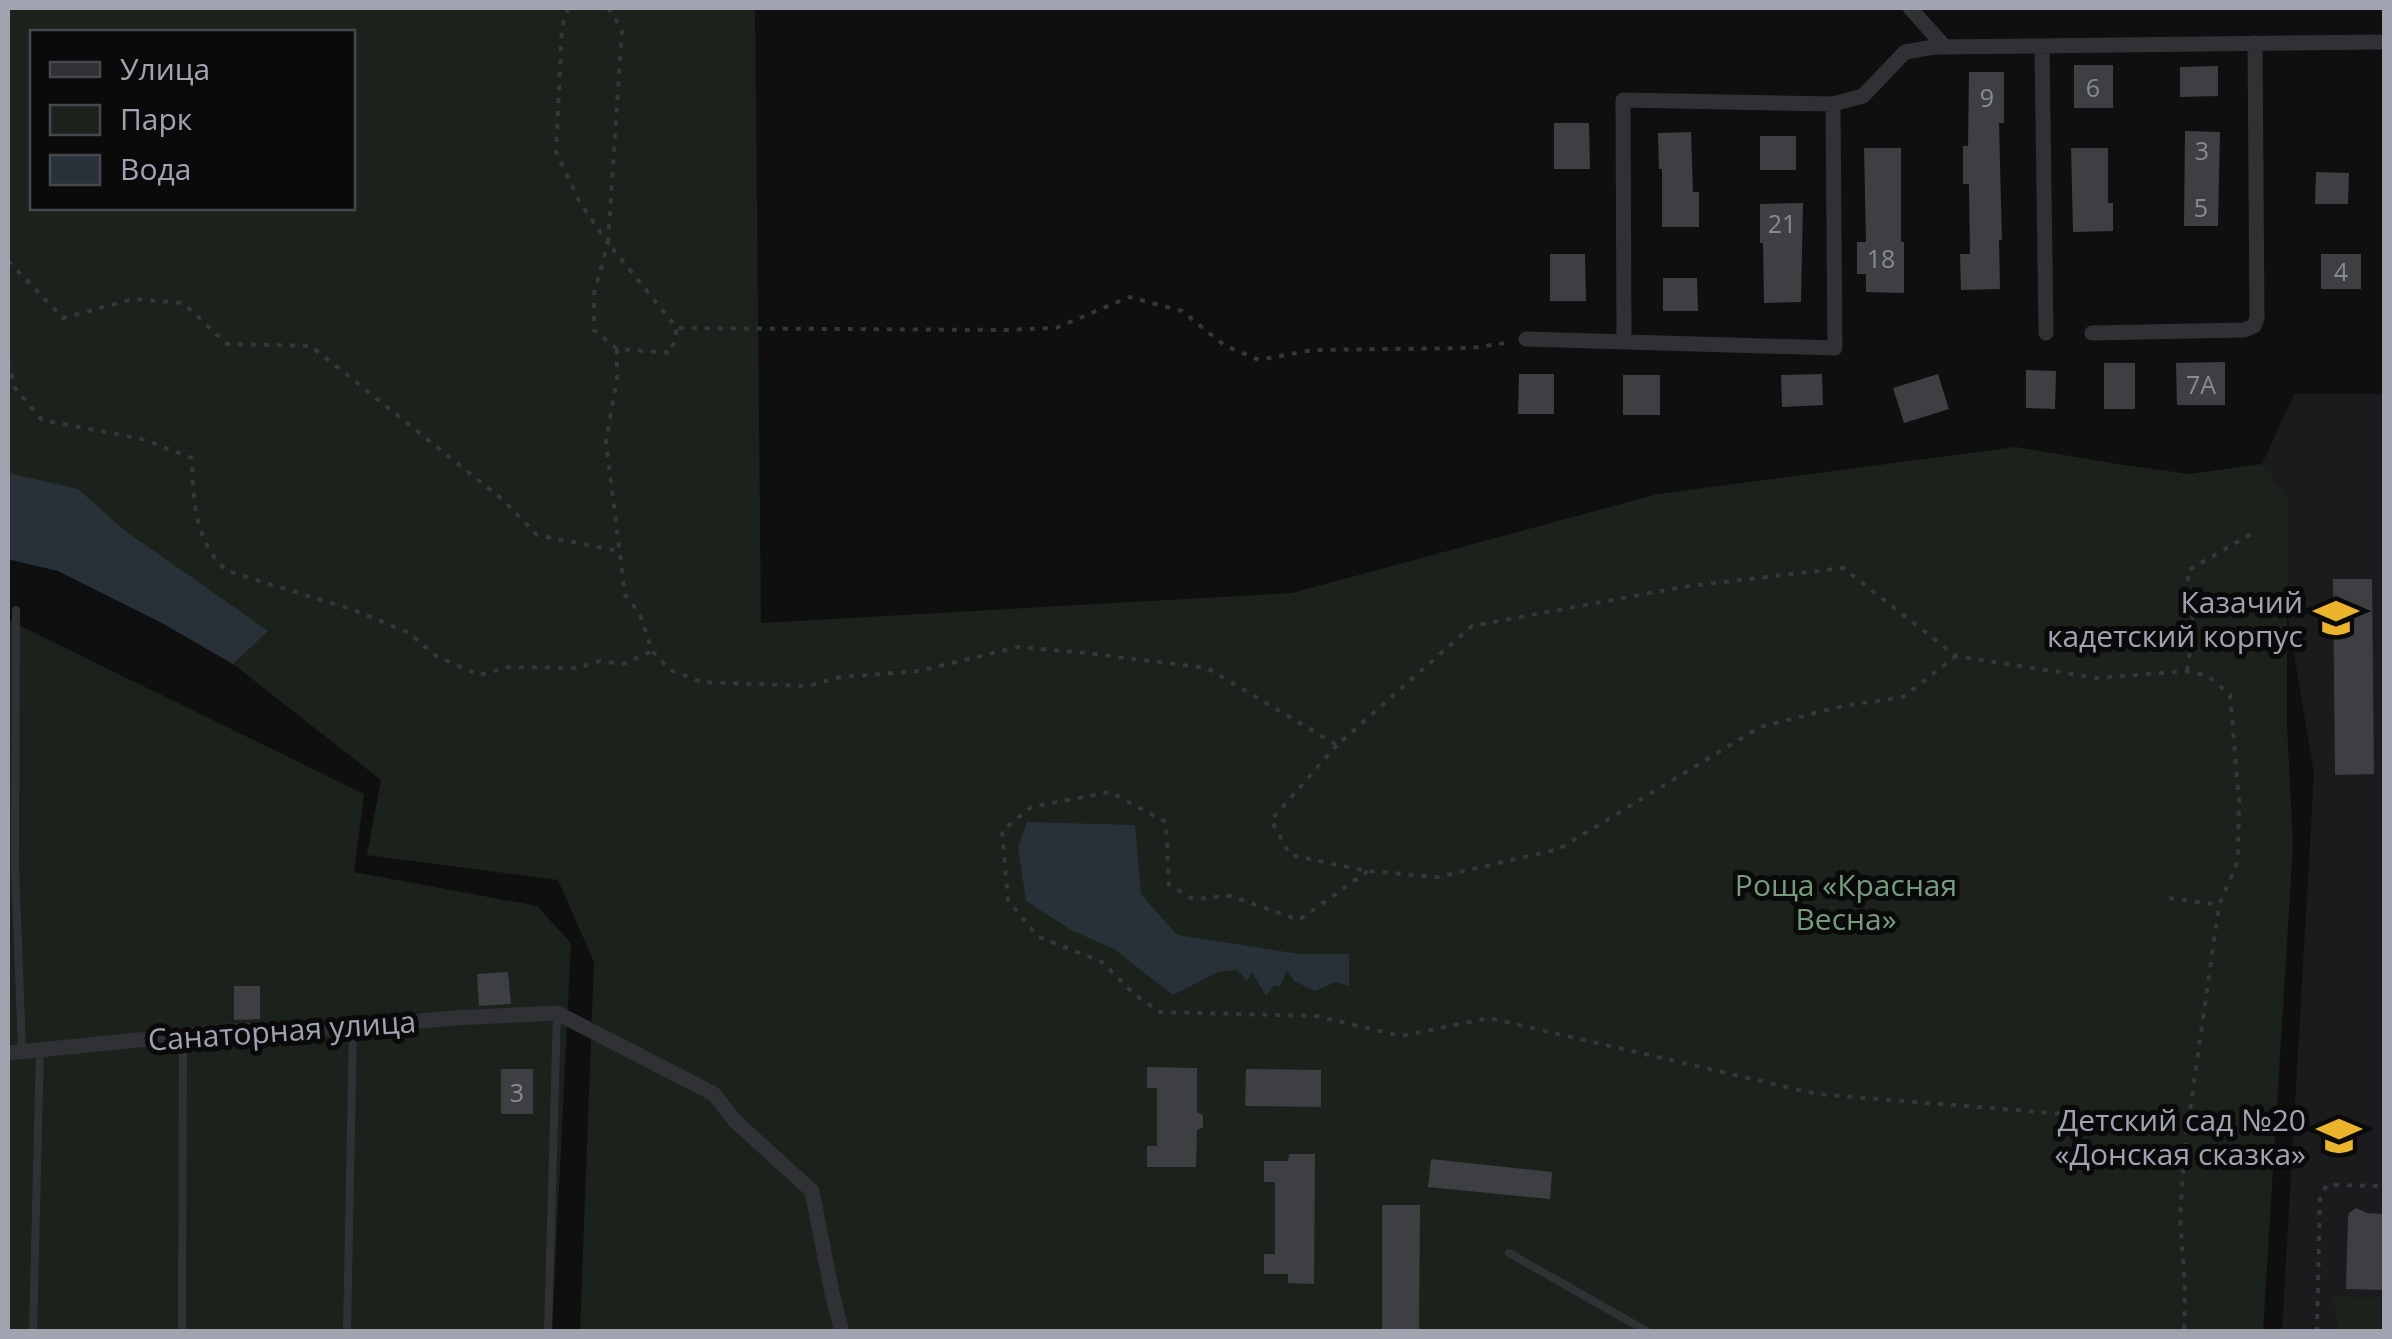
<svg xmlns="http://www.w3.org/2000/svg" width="2392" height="1339" viewBox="0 0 2392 1339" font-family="'Open Sans',sans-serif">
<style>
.built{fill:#1b1b1d}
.green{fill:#1b221c;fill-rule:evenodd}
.water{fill:#293138}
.building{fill:#3e3f43}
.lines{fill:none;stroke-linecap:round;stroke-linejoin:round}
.path{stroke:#36373c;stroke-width:4;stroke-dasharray:5 8;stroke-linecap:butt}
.lane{stroke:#303135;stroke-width:8}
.street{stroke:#303135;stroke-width:15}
.labels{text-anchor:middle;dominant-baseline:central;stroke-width:10;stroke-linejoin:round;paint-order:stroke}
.number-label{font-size:25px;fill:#888b96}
.poi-label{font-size:30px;fill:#a0a4b1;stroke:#0a0a0b;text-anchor:end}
.park-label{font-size:30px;fill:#779c7b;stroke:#0a0a0b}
.street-label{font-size:30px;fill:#a0a4b1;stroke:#0a0a0b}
</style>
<rect width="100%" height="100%" fill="#0f0f10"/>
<!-- built -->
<path class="built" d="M2294,394H2384V1331H2282L2314,773L2262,464Z"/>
<!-- green -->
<path class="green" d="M8,8H755L761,623L1292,593L1658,494L2016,447L2124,465L2189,474L2262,464L2287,497V725L2293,846L2263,1331H580L594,962L558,880L367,855L381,780L233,664L162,623L58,571L8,559ZM32,32H352V208H32Z
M8,620L364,794L354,872L537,906L571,943L552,1331H8Z
M2332,1296L2381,1298V1331H2340Z"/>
<!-- water -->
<path class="water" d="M8,473L78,489L124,530L268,631L233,664L162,623L58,571L8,559Z
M1027,822L1135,825L1141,894L1177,935L1299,954H1349V986L1336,982L1315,991L1294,981L1287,970L1280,987L1274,985L1266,996L1252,972L1247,981L1237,970L1218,972L1173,995L1114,949L1071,930L1026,901L1018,847Z"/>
<!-- building -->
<path class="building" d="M2074,65H2113V108H2074Z
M2218,66V96L2180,97V67Z
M1969,72H2004V123H1999L2002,240H1999L2000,289L1961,290L1960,254H1970L1969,184H1963V146H1968Z
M1554,123H1589L1590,169H1554Z
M2185,131L2220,132L2218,226H2184Z
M1691,132L1693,192H1699V227H1662V169H1659L1658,133Z
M1760,136H1796V170H1760Z
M1864,148H1901V242H1904V293L1866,292V274H1857V242H1866Z
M2071,148H2108V203H2113V231L2073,232Z
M2316,172L2349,173L2348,204H2315Z
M1803,203L1801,302L1764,303L1763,243H1760V204Z
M1550,254H1585L1586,301H1550Z
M2321,254H2361V289H2321Z
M1663,278H1697L1698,311H1663Z
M2225,362V405H2177L2176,363Z
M2104,363H2135V409H2104Z
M2026,370L2056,371L2055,409L2026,408Z
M1519,374H1554V414H1518Z
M1822,374L1823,405L1782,407L1781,375Z
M1938,374L1949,409L1904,423L1893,388Z
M1623,375H1660V415H1623Z
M2333,579H2372L2374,774L2335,775Z
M508,972L511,1004L479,1006L477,974Z
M234,986H260V1019L234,1020Z
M1147,1067L1197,1068V1112L1203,1115V1127L1197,1130L1196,1167H1147V1146H1157V1088H1147Z
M501,1069H533V1114H501Z
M1246,1069L1321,1070V1107L1245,1106Z
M1289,1154H1315L1314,1284L1288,1283V1274H1264V1254H1275V1182H1264V1161H1288Z
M1431,1159L1552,1172L1550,1199L1428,1187Z
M1382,1205H1420L1419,1332H1382Z
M2356,1208L2367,1213L2384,1214V1290L2346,1289L2348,1218L2349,1213Z"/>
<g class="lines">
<!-- path -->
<path class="path" d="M568,8L562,27L556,152L579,201L608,243L594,294V330L617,349L671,353L677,328
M608,8L622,29L608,243L677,328L1005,330L1056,328L1129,297L1182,311L1224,345L1259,360L1312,350L1471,348L1512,342
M8,261L63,318L133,299L183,303L227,344L311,346L503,500L537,535L619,551
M617,349V378L606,442L625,595L640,614L652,651L670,670L701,682L808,686L841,677L919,671L1018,647L1085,653L1207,668L1337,745L1472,626L1682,587L1843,568L1956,656L2097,678L2187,671L2208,676L2230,695L2239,801L2238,861L2219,905L2185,1146L2180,1218L2185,1288L2184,1332
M8,361L15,388L42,420L142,439L192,458C193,500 194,541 227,571L354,610L409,633L436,656L479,675L509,667L577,668L600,661L623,664L652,651
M2187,671L2194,626L2187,571L2253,533
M1337,745L1271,820L1290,855L1368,871L1438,877L1559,849L1760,727L1843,706L1903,697L1955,657
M1368,871L1299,920L1231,896L1193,899L1169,885L1166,822L1110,792L1031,807L1002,831L1008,900L1037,936L1102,962L1134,994L1160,1012L1316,1016L1401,1036L1489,1018L1817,1094L2188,1124
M2169,898L2219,905
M2317,1332L2320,1196L2327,1185L2384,1186"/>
<!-- lane -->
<path class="lane" d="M16,610L15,868L22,1050
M1509,1253L1648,1332
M33,1332L40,1048
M182,1332L183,1036
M347,1332L353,1027
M548,1332L557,1013"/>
<!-- street -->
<path class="street" d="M1910,8L1945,47
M2042,46L2046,333
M2092,333L2244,330L2254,326L2257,318L2255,43
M1526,339L1835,348L1833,104
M1624,340L1623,100L1833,104L1863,96L1905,52L1934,47L2384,42
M8,1053L229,1031L353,1027L454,1018L557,1013L714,1094L735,1121L812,1191L832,1293L842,1332"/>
</g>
<!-- icons -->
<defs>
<g id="school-bare" transform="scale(3.45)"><path d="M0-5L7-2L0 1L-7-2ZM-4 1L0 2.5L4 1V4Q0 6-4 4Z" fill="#ebb42b" stroke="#0a0a0b" stroke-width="2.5" paint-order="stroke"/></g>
</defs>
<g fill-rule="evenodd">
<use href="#school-bare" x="2336" y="618"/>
<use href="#school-bare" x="2339" y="1136"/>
</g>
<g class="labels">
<!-- number labels -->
<g class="number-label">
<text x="2093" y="87">6</text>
<text x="1987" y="97">9</text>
<text x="2202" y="150">3</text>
<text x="2201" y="207">5</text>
<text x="1782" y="223">21</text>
<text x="1881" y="258">18</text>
<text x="2341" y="271">4</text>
<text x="2201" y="384">7А</text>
<text x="517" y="1092">3</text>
</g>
<!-- poi labels -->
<g class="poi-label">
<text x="2303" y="601">Казачий<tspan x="2303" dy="34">кадетский корпус</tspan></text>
<text x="2306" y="1119">Детский сад №20<tspan x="2306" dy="34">«Донская сказка»</tspan></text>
</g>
<!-- park labels -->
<g class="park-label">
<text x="1846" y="884">Роща «Красная<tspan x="1846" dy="34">Весна»</tspan></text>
</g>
<!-- street labels -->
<g class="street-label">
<text transform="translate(282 1030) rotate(-4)">Санаторная улица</text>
</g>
</g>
<!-- border -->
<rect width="2392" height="1339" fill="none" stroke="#a0a4b1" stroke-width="20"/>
<!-- legend -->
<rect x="30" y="30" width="325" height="180" fill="#0a0a0b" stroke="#46484d" stroke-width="2.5"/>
<rect x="50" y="62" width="50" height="15" fill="#303135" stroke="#46484d" stroke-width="2.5"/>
<text x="120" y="80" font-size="30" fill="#a0a4b1">Улица</text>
<rect x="50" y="105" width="50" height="30" fill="#1b221c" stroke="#46484d" stroke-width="2.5"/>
<text x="120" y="130" font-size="30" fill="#a0a4b1">Парк</text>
<rect x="50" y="155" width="50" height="30" fill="#293138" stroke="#46484d" stroke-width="2.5"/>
<text x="120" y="180" font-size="30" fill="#a0a4b1">Вода</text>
</svg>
